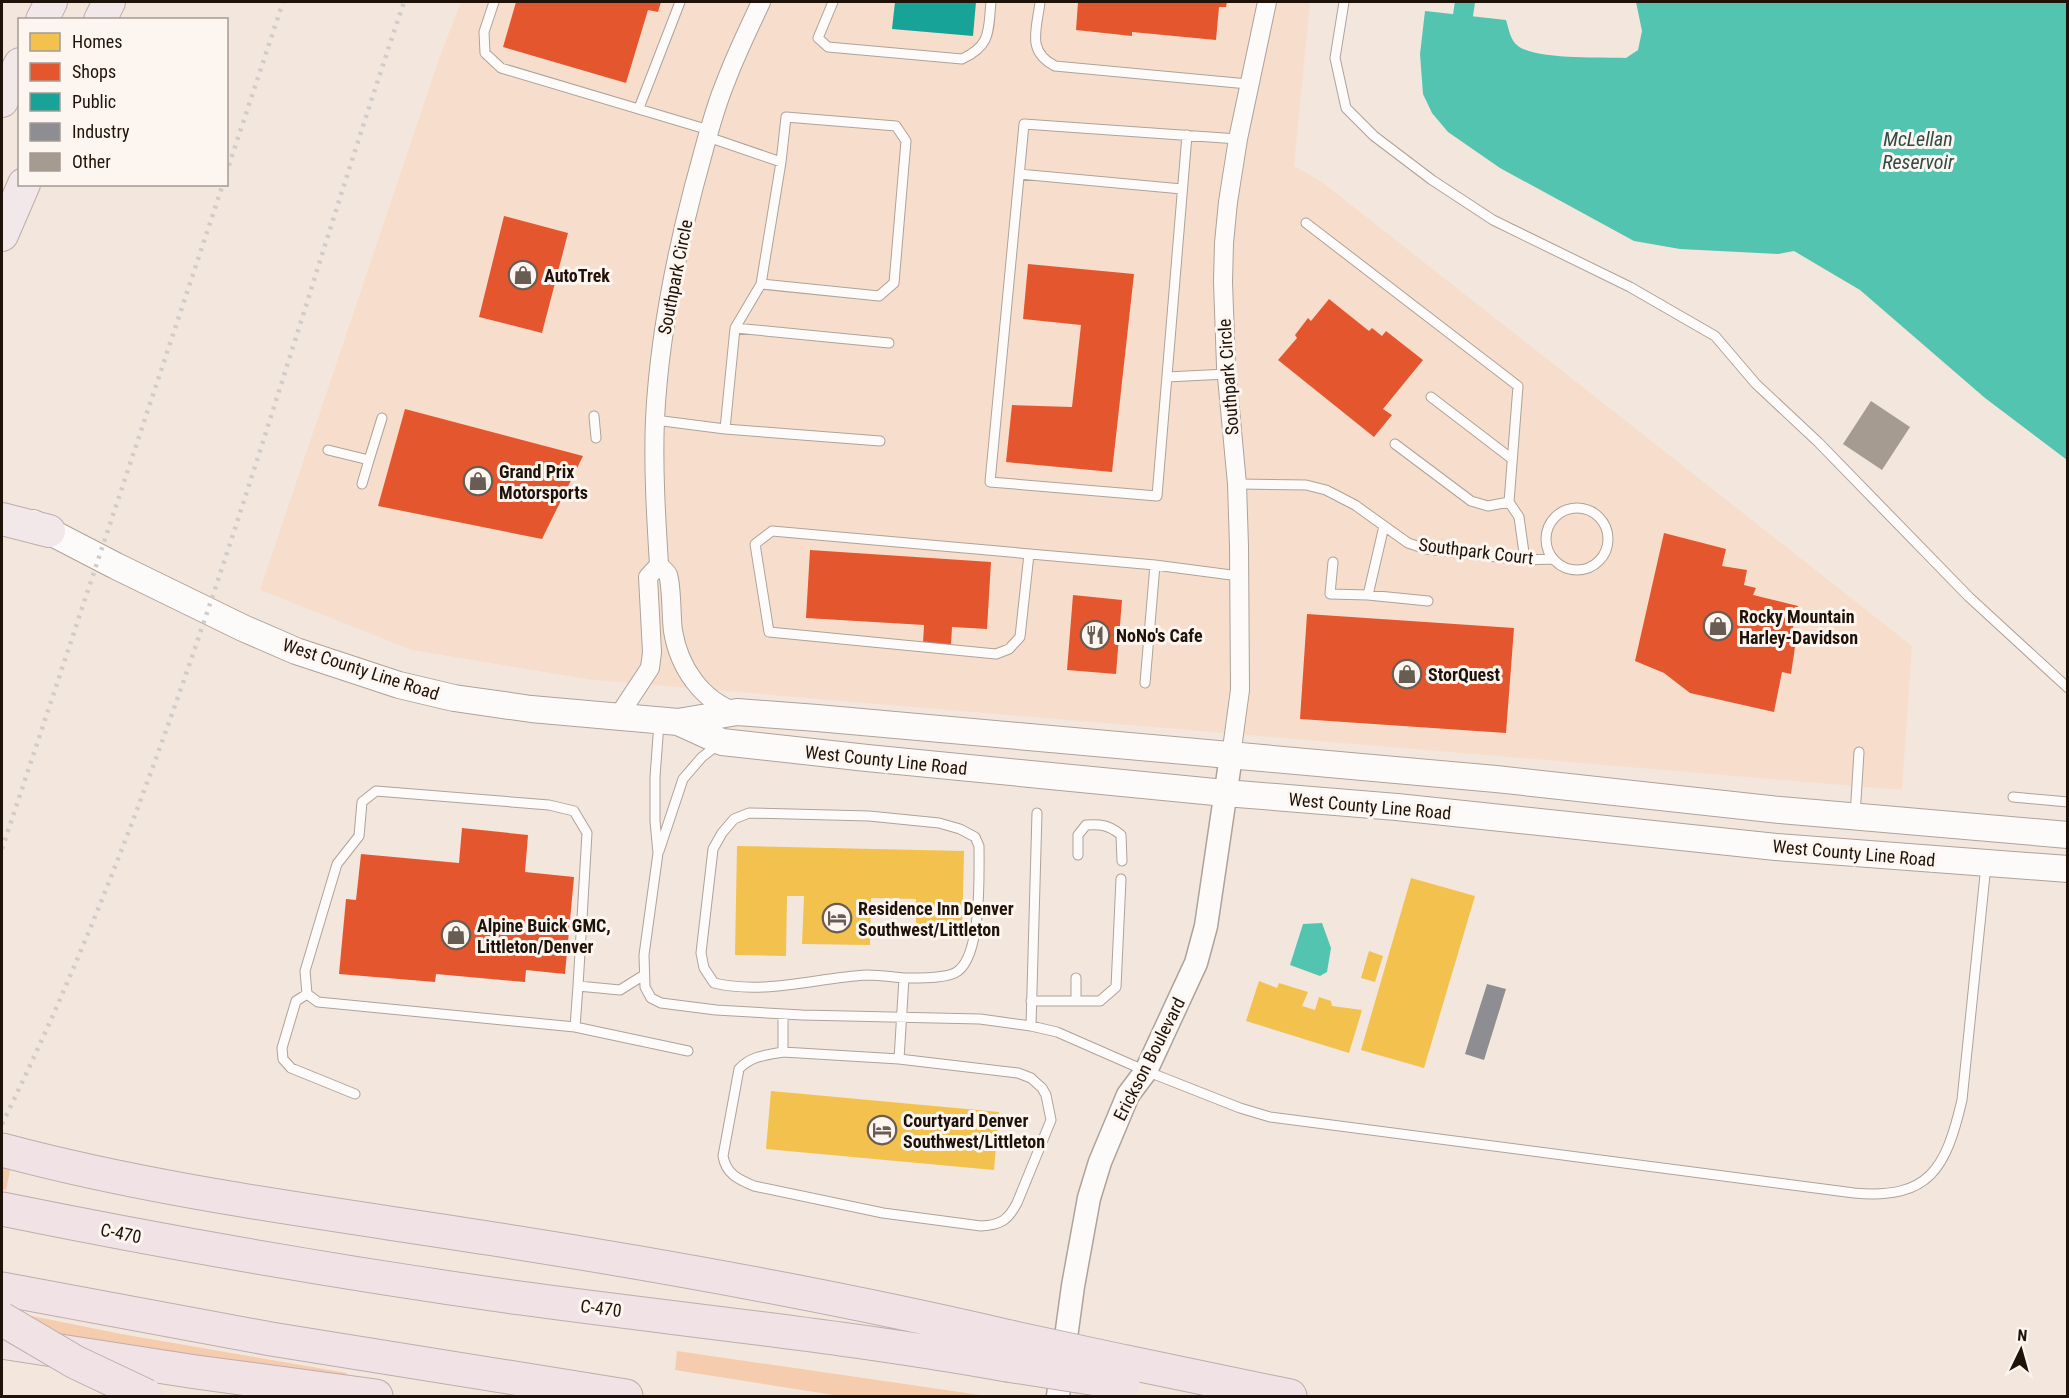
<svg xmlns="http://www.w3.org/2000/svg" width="2069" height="1398" viewBox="0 0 2069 1398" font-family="'Roboto Condensed',sans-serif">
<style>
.built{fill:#f7decc}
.green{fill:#f5ccad}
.water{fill:#53c4b0}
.homes{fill:#f2c14e}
.shops{fill:#e4572e}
.public{fill:#17a398}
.industry{fill:#8d8d92}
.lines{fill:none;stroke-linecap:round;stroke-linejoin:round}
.canal{stroke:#53c4b0;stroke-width:20}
.building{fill:#a59b91}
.service-casing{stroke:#aea299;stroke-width:11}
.minor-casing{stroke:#aea299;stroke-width:20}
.tertiary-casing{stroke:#aea299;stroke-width:25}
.secondary-casing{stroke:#aea299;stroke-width:28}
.trunk-casing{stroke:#bfacac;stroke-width:34}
.motorway-casing{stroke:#bfacac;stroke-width:35}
.service{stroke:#fdfbfa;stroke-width:9}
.minor{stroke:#fdfbfa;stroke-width:18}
.tertiary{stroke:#fdfbfa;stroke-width:22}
.secondary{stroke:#fdfbfa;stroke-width:26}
.trunk{stroke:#f2e7e9;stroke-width:32}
.motorway{stroke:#f0e2e5;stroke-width:33}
.rail{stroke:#d0ccc9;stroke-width:4.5;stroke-dasharray:3 6;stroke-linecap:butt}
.motorway-bridge-casing{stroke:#bfacac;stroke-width:35;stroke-linecap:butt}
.motorway-bridge{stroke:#f0e2e5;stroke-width:33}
.labels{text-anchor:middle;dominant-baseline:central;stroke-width:6;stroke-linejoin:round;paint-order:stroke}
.poi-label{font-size:18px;font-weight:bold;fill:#1f1309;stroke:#fdf5f0;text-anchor:start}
.street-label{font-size:18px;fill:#1f1309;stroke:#fdf5f0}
.water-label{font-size:20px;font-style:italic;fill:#2e4b44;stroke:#fdf5f0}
</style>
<rect width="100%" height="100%" fill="#f3e6dd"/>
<!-- built -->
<path class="built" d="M461,2H1310L1294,166L1322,182L1912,646L1902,790L593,680L412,650L260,590L439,59Z"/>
<!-- green -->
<path class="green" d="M2,1164L11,1166L6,1190L2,1189Z
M2,1310L121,1334L347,1373L346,1382L2,1329Z
M677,1351L987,1396H840L675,1370Z"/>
<!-- water -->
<path class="water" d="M1636,2H2067V460L1985,398L1860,290L1794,251L1778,254L1680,249L1634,241L1500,168L1448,132L1432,113L1423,94L1420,54L1425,11L1506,20C1509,29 1510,40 1518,46C1537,60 1600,57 1626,58L1638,50L1642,31Z
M1322,923L1331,948L1327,972L1320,976L1290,965L1303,924Z"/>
<!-- homes -->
<path class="homes" d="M737,846L964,851L962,939L916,938V899L871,898L870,945L802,944L804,896H787L786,956L735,955Z
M1411,878L1475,896L1424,1068L1361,1050Z
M1369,951L1383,956L1375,982L1361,978Z
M1259,981L1277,988L1279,983L1308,992L1302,1006L1315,1010L1319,997L1331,1001L1332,1006L1362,1010L1349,1053L1246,1021Z
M771,1091L999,1112L994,1170L766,1149Z"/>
<!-- shops -->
<path class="shops" d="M516,2H661L658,12L648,10L626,83L503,47Z
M1078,2H1227L1226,7H1219L1216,40L1132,32V36L1076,30Z
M504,216L568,233L542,333L479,317Z
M1028,264L1134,274L1112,472L1006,462L1012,405L1072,407L1081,325L1023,319Z
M1329,299L1369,331L1372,328L1382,336L1386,331L1423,360L1383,409L1392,415L1374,437L1278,360L1297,338L1295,335L1308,318L1311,321Z
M405,409L583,456L542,539L378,506Z
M1664,533L1726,549L1722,566L1747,570L1744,585L1756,588L1753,595L1798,606L1789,645L1795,647L1791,674L1782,672L1774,712L1690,693L1664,673L1635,661Z
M810,550L991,562L987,629L952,627L951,645L923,643L924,625L806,618Z
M1073,595L1122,600L1116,674L1067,670Z
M1307,614L1514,628L1506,733L1300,719Z
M462,828L528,835L525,872L574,877L565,974L526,970L525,982L436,974L435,982L339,974L346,899L356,900L361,854L459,863Z"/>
<!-- public -->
<path class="public" d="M895,2H976L973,36L892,29Z"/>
<!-- industry -->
<path class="industry" d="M1487,984L1506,989L1484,1060L1465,1054Z"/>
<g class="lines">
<!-- canal -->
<path class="canal" d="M1463,15L1465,2"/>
</g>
<!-- building -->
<path class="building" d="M1871,401L1910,427L1882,470L1843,444Z"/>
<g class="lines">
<!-- service casing -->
<g class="service-casing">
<path id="service" d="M494,2L484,32L485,53L501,68L709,130
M833,2L818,38L828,47L962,59C992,45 988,30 991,2
M1040,2C1037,29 1026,51 1055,66L1248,84
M1344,2L1335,58L1346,108L1374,136L1432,180L1493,220L1630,287L1715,336L1756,384L1818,442L1969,597L2068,688
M639,108L680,2
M1187,135L1157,496L990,482L1024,124L1238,139
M708,137L781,162L786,117L896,126L906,141L894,283L879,296L761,284L781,162
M1019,174L1182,189
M1306,223L1518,386L1509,502L1519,517L1525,560
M735,328L889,343
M1167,377L1226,374
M1431,397L1512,459
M594,416L596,438
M655,420L725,429L735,328L761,284
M725,429L880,441
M1395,444L1471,501L1488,506L1509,502
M328,450L369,460L382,418
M362,484L369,460
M1237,484L1306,485L1326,490L1355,505L1408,543L1426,549L1525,560L1553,559
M1546 539a31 31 0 1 1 62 0a31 31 0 1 1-62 0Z
M1384,526L1368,595L1428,601
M1029,554L1020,637L1009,649L996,654L769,632L755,544L772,531L1155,565L1239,576
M1333,562L1330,594L1368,595
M1145,683L1155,565
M659,723L655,777V821L658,853L644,955L645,987L651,998L661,1003L716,1010L802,1015L980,1019L1031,1026L1057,1032L1146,1071L1240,1108L1270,1117L1854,1193C1930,1200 1946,1168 1962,1100L1986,865
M2013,797L2068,802
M1855,816L1859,752
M659,851L683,779L702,757L719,744
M1078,855V835L1086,825C1101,824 1109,825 1121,835L1122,861
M578,986L575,1027L318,1002L307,994L305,971L337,864L359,836L362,802L376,791L549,805L574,811L587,833L578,986L620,990L644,975
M307,994L296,1001L282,1048L283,1059L291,1068L355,1094
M1031,1001H1100L1116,987L1121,879
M1076,1001V978
M783,1014V1052L899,1059L904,978C918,978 948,979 958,971C982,953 979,873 979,846L975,837L960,829L939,823L869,816L749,813L734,819L722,833L713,849L701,953L704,968L714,983C765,995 815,978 867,975C879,975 892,977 904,978
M1031,1026L1037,813
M575,1027L688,1051
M783,1052C766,1055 751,1056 739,1069L723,1156C726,1174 738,1179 754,1186L883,1213L981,1226C1001,1225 1008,1220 1017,1203L1051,1120L1046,1095L1042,1088L1031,1078L1018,1073L899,1059"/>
</g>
<!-- minor casing -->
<g class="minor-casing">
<path id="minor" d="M736,712C701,700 679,667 673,631C671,618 672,586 668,575C667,572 661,568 659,565C656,516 653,467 655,419C659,339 674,263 694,186C704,151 712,114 726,81C736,54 749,28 761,2
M619,715L650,668L652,652L648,577L659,565
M1231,756L1240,690L1239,546L1237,484L1226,366L1223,282L1224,243L1228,202L1238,139L1267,2"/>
</g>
<!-- tertiary casing -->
<g class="tertiary-casing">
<path id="tertiary" d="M1058,1396L1073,1286L1089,1198L1100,1162L1128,1095L1146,1071L1196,963L1206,926L1231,756"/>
</g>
<!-- secondary casing -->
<g class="secondary-casing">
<path id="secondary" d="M33,523L116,566L243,628L296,651L399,685L454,698L531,709L678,722L737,712L817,718L1496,779L1780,810L2068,835
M678,722L722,742L867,758L1225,793L1397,807L1776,847L2068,869"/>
</g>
<!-- trunk casing -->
<g class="trunk-casing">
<path id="trunk" d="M42,20L51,2
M100,20L109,2
M2,101L20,64
M2,235L24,184
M2,519L49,531"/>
</g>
<!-- motorway casing -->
<g class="motorway-casing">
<path id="motorway" d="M2,1150C162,1193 329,1213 494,1239C667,1266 839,1297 1010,1337
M2,1209C174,1244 347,1274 520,1298C682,1320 846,1336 1007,1365
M2,1289L271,1339L626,1396
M2,1342L196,1372L376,1396
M1126,1362L1290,1396"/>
</g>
<!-- service -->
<use href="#service" class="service"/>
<!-- minor -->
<use href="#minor" class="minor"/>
<!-- tertiary -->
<use href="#tertiary" class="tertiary"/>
<!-- secondary -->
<use href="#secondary" class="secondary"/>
<!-- trunk -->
<use href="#trunk" class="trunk"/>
<!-- motorway -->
<use href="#motorway" class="motorway"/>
<!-- rail -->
<path class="rail" d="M226,174L283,2
M2,849L223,184
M2,1124C178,767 277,377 404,2"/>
<!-- motorway-bridge casing -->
<g class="motorway-bridge-casing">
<path id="motorway-bridge" d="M2,1319L75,1362L147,1396
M1010,1337L1126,1362
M1007,1365L1123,1383"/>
</g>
<!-- motorway-bridge -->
<use href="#motorway-bridge" class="motorway-bridge"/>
</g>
<!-- icons -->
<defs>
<g id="shop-ring" transform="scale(1.5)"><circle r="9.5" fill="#fdf5f0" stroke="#695d53" stroke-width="1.5"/><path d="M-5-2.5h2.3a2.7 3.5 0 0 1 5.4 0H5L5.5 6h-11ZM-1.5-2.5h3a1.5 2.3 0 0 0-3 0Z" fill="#695d53"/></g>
<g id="restaurant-ring" transform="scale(1.5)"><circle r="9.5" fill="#fdf5f0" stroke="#695d53" stroke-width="1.5"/><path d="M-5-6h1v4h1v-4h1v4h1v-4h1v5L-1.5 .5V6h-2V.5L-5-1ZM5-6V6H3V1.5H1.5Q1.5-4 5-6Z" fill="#695d53"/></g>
<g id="hotel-ring" transform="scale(1.5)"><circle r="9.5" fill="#fdf5f0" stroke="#695d53" stroke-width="1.5"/><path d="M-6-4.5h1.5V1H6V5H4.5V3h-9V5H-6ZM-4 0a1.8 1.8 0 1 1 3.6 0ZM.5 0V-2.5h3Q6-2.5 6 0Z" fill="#695d53"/></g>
</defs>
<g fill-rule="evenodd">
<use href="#shop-ring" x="523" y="275"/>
<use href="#shop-ring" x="478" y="481"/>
<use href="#shop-ring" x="1718" y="626"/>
<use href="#restaurant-ring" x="1095" y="635"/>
<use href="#shop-ring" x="1407" y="674"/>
<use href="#hotel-ring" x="837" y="918"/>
<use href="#shop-ring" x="456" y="935"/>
<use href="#hotel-ring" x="882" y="1130"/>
</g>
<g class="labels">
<!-- poi labels -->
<g class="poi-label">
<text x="544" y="275">AutoTrek</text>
<text x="499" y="471">Grand Prix<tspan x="499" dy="21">Motorsports</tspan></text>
<text x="1739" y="616">Rocky Mountain<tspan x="1739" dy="21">Harley-Davidson</tspan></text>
<text x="1116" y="635">NoNo's Cafe</text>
<text x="1428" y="674">StorQuest</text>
<text x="858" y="908">Residence Inn Denver<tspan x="858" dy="21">Southwest/Littleton</tspan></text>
<text x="477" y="925">Alpine Buick GMC,<tspan x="477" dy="21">Littleton/Denver</tspan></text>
<text x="903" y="1120">Courtyard Denver<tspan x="903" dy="21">Southwest/Littleton</tspan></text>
</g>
<!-- street labels -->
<g class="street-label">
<text transform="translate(675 277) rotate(-79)">Southpark Circle</text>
<text transform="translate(1228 377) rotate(-94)">Southpark Circle</text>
<text transform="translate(1476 551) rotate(7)">Southpark Court</text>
<text transform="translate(361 669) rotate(18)">West County Line Road</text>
<text transform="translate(886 760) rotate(6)">West County Line Road</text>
<text transform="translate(1370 806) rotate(5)">West County Line Road</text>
<text transform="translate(1854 853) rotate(5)">West County Line Road</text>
<text transform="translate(1149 1059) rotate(-63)">Erickson Boulevard</text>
<text transform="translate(121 1233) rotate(11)">C-470</text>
<text transform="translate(601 1308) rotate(7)">C-470</text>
</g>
<!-- water labels -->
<g class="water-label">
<text x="1918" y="139">McLellan<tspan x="1918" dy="23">Reservoir</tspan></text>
</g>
</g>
<!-- border -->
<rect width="2069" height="1398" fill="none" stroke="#1f1309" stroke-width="6"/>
<!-- legend -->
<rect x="18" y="18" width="210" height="168" fill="#fdf5f0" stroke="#a49b94" stroke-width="1.5"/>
<rect x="30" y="33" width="30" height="18" fill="#f2c14e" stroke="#a49b94" stroke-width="1.5"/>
<text x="72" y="48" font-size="18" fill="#1f1309">Homes</text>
<rect x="30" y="63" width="30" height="18" fill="#e4572e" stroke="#a49b94" stroke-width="1.5"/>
<text x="72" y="78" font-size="18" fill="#1f1309">Shops</text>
<rect x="30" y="93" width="30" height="18" fill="#17a398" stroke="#a49b94" stroke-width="1.5"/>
<text x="72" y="108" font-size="18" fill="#1f1309">Public</text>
<rect x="30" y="123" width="30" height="18" fill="#8d8d92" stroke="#a49b94" stroke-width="1.5"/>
<text x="72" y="138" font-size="18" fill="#1f1309">Industry</text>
<rect x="30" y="153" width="30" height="18" fill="#a59b91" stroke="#a49b94" stroke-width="1.5"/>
<text x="72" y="168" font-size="18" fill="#1f1309">Other</text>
<!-- north arrow -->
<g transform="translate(2021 1350) rotate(5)" stroke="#fdf5f0" stroke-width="4.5" paint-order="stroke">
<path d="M0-4.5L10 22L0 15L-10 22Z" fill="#1f1309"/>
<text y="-9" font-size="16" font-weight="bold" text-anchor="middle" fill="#1f1309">N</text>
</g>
</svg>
